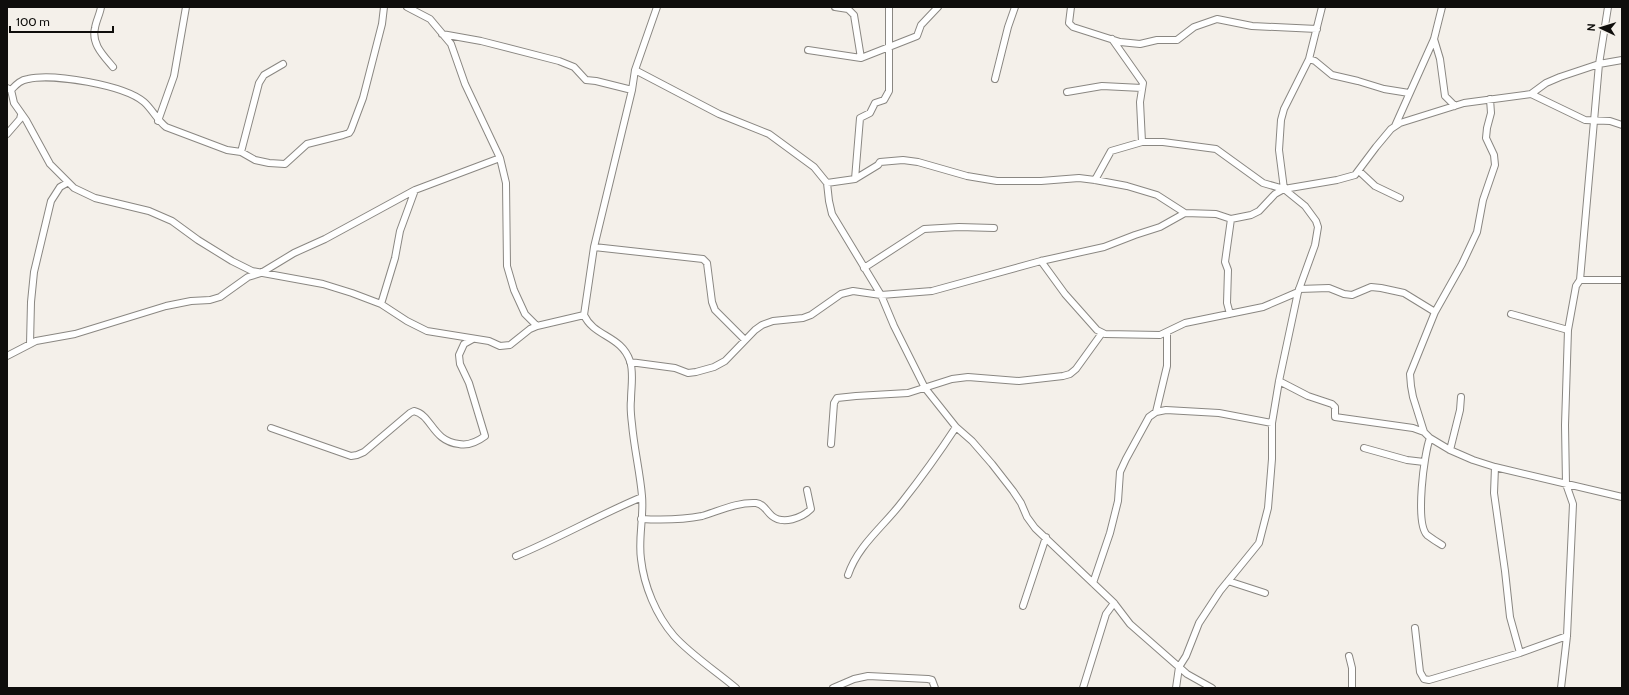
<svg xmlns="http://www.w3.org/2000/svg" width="1629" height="695" viewBox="0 0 1629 695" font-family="Cabin,sans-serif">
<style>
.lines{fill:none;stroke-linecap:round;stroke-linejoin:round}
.minor-casing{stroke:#8a8782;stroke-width:8}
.minor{stroke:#fff;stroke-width:6}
</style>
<rect width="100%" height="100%" fill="#f4f0ea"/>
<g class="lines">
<!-- minor casing -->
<g class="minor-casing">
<path id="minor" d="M101,7C100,14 96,21 95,28C91,44 104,56 113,67
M407,7L430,19L451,44L465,84L500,158L506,183L507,266L514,290L525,314L537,326
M657,7L635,70L632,90L594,247L584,315C594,337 621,335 630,361C634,373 631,387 631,400C630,408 631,416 632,424C634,448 640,472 642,496C644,517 638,538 641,559C644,586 656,615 674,636C690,654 717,672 736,688
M835,7L848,9L854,15L861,58L917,36L921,25L938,7
M1071,7L1069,23L1073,27L1120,42L1140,44L1157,40H1177L1194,27L1217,19L1252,26L1317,29
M442,34L481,41L559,61L574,67L586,80L596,81L632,90
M1112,39L1143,83L1140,102L1142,142
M1434,39L1440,59L1445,96L1455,106
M808,50L861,58
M1309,59L1315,61L1332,75L1358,81L1384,89L1409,93
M635,70L719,114L769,134L814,167L827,183L829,201L832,214L881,295L894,326L925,388L956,427L972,441L992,464L1013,491L1021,503L1027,517L1035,528L1114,603L1130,624L1187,674L1212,688
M995,79L1008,27L1015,7
M7,88L11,90L14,103L26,120L50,164L74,188L95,198L149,211L172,221L198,240L232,261L252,271L323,284L352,293L381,304L407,321L427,331L489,341L500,346L510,345L530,329L537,326L584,315
M11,90C16,85 20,80 28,79C53,73 124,85 144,102C152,109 157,120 166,127L227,150L241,152L255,160L269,163L285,164L307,144L343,135L349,133L351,130L363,98L382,24L384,7
M1067,92L1102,86L1142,88
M1531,94L1585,120L1610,121L1622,125
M158,121L174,76L186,7
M1395,126L1434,39L1442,7
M7,134L20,119L21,115
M241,152L259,83L264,75L283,64
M1359,171L1375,186L1400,198
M855,179L860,118L870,113L875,103L884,100L889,91V7
M1095,180L1111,151L1142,142H1163L1216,149L1263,183L1284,189
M827,183L855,179L878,165L880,162L903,160L918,162L967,176L997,181H1041L1079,178L1095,180L1127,186L1157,195L1185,213
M594,247L703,259L707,263L712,302L715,310L745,340
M1041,261L1065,294L1097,330L1105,334L1160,335L1185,323L1263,307L1298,292
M864,268L924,229L959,227L994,228
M1580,280H1622
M1299,289L1329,288L1344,294L1352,295L1371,287L1381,288L1404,293L1435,312
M381,304L395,258L400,231L415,190
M1230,314L1227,303L1228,270L1225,262L1231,219
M1511,314L1568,330
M30,344L31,302L34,272L51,201L60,187L67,183
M7,356L36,341L75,334L166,306L191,301L210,300L220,297L248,277L261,273L294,253L325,239L415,190L500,158
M630,362L675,368L688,373L696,372L714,367L725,361L755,330L762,325L773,321L803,318L811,315L841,294L853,291L881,295L932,291L1041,261L1104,247L1135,235L1160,227L1185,213L1216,214L1231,219L1251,215L1259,211L1275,194L1284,189L1337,180L1355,175L1376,147L1391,129L1400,123L1464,103L1531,94L1546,83L1560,77L1599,64L1622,60
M1279,381L1308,396L1332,404L1335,407V417L1413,428L1424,432L1430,438L1450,450L1473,460L1495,467L1622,497
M1156,412L1167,366V332
M271,428L351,456L357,455L364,452L410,413L414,411C432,415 432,441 459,444C469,446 477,442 485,436L469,383L460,364L459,355L464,344L473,339
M1424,432L1413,397L1411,386L1410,374L1435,312L1462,264L1477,232L1483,200L1495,165L1494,155L1486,138L1487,128L1491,113L1490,99
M1430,438C1424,453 1415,523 1427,535C1431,538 1437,542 1442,545
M831,444L834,403L837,398L856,396L908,393L952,379L968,377L1019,381L1063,376L1070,374L1076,369L1102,333
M1364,448L1407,460L1424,462
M1450,450L1460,410L1461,397
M1495,467L1494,493L1505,571L1510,617L1520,653
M641,519C661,520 682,520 702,516C719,511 737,502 756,503C764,504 766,511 772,516C783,525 802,518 811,509L807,490
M516,556C559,538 599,515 642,497
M848,575C858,545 884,526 902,502C921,478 939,453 956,427
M1228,581L1265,593
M1093,583L1110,533L1118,501L1120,472L1126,459L1149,417L1156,412L1166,410L1219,413L1272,423
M1023,606L1046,537
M1415,628L1420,672L1424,679L1429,680L1520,653L1567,636
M1349,656L1352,668V688
M833,688L854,679L868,676L928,679L932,680L935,688
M1083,688L1106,614L1114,603
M1176,688L1179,667L1186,656L1199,623L1220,591L1259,543L1268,508L1272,459V423L1279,381L1298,292L1315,245L1318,227L1316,221L1305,206L1284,189L1279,150L1281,120L1284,109L1309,59L1322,7
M1561,688L1567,636L1573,504L1566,484L1565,425L1568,330L1576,286L1580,280L1599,64L1608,7"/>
</g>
<!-- minor -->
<use href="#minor" class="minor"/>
</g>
<!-- border -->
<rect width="1629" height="695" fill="none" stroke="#0f0e0c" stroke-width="16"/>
<!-- north arrow -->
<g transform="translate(1601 28) rotate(274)" stroke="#f4f0ea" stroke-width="3" paint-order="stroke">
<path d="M0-3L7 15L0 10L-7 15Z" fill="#0f0e0c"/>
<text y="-6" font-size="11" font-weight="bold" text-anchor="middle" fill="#0f0e0c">N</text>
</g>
<!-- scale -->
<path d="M10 26v6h103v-6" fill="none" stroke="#0f0e0c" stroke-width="2"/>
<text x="16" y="26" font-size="12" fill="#0f0e0c" stroke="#f4f0ea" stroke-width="3" paint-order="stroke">100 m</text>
</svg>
